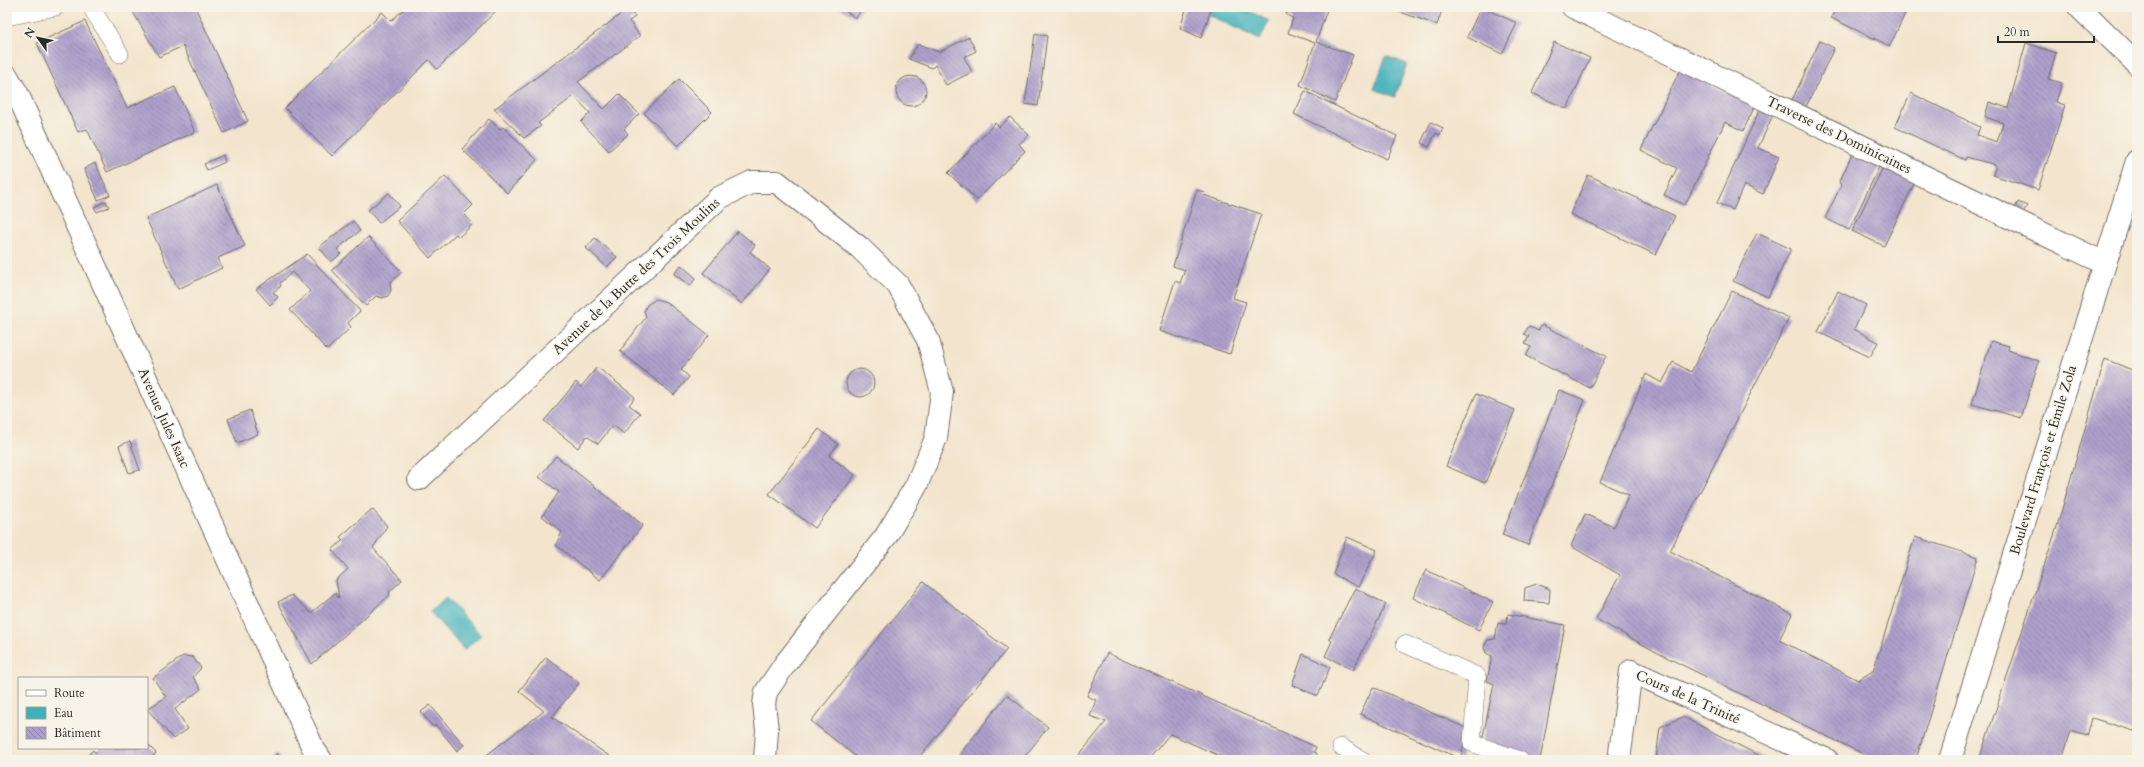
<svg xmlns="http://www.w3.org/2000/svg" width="2144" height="767" viewBox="0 0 2144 767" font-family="Cardo,serif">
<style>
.water{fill:#40b0b9;stroke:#366e72}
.building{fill:url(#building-back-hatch)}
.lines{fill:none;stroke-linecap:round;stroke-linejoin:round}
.lane-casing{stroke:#716c64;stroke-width:18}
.street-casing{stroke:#716c64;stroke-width:24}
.secondary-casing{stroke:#716c64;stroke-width:24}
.lane{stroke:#fff;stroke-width:17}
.street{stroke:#fff;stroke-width:22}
.secondary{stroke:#fff;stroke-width:22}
.labels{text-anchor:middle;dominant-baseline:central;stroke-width:3;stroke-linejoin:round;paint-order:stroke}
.street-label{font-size:14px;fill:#2b2b2b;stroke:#f7f3e8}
</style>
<defs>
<pattern id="building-back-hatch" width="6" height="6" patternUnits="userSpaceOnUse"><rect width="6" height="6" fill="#ad9fcb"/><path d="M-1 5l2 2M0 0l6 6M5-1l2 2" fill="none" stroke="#8d82a5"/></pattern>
</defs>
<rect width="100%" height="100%" fill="#f7f3e8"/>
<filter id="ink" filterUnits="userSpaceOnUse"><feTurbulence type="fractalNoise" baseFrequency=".025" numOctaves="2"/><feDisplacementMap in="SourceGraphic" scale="8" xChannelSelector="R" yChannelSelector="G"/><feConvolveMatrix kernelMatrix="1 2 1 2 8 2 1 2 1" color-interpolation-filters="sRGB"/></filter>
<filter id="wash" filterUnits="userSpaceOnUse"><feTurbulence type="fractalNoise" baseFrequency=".012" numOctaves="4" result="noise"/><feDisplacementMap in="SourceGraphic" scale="16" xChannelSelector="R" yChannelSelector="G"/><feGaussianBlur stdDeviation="0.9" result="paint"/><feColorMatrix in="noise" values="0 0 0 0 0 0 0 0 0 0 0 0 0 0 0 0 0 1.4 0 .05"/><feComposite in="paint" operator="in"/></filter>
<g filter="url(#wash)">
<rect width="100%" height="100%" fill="#f3e5cd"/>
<!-- water -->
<path class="water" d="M1213,7H1241L1269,21L1260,40L1209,15Z
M1386,56L1407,64L1395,97L1374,89Z
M446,598L481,635L464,650L430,612Z"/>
<g id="blocks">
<!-- building -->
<path class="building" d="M130,7H195L248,121L224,133L183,46L159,57Z
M406,7H500L437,69L429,60L332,156L285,108L382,12L391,21Z
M839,7H863L856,18Z
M1187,7H1212L1201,38L1180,28Z
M1289,7H1328L1316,42L1353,55L1335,102L1300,85L1315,43L1288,33L1293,18L1286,15Z
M1386,7H1443L1437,25Z
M1481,7L1517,23L1502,54L1467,37Z
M1836,7H1908L1890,46L1831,18Z
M629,8L635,17L629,21L640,36L578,82L604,109L619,94L639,114L624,129L628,134L609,151L581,122L590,113L574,96L538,123L541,126L524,138L494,109Z
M85,21L127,108L175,87L195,132L107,172L87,129L78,132L37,43Z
M1035,34L1047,36L1038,106L1025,104Z
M969,37L976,51L964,57L972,72L946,85L935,65L932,68L909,59L918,44L939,52Z
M1820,41L1834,48L1805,109L1791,102Z
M1554,42L1590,58L1567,109L1532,93Z
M2026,43L2056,53L2048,79L2062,83L2056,102L2065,105L2038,190L1993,175L1996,165L1966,157L1965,160L1895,127L1911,93L1980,127L1977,135L1997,142L2003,123L1985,117L1989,102L2008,108Z
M1680,70L1755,106L1743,131L1725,122L1685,205L1664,195L1677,168L1641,150Z
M896 91a15 15 0 1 1 30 0a15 15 0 1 1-30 0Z
M679,79L712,112L678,146L644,113Z
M1305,91L1397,136L1387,159L1294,114Z
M1760,109L1773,115L1758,148L1779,157L1763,194L1744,185L1733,210L1717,203Z
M1010,117L1029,135L1019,144L1025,151L977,200L948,173L995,123L999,127Z
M489,119L500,129L503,127L537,160L507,193L462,149Z
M1431,122L1443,128L1440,135L1436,133L1429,147L1421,143Z
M1853,152L1880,165L1849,230L1825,218L1842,184L1839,183Z
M223,155L225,162L207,170L204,164Z
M95,163L110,195L98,200L84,169Z
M1883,167L1915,182L1884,246L1852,231Z
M1588,175L1675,216L1656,255L1570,214Z
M445,176L473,205L464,214L473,224L459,237L456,234L430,258L397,221Z
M217,185L245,246L218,258L222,268L178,289L146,218Z
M1197,190L1205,192L1204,195L1261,214L1233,298L1246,302L1230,354L1159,331L1175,281L1180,283L1185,270L1173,266Z
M389,193L400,206L379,223L368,210Z
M106,201L109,207L97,212L94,207Z
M2018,202L2027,206L2022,214L2014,210Z
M353,221L360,231L337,249L341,254L331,262L319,247Z
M738,231L755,245L750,252L770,269L742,304L703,273Z
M1757,233L1791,249L1768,297L1733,281Z
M368,237L402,272L390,283L391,290L388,296L382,298L376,296L366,306L332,270Z
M595,238L617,257L607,267L586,248Z
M307,254L360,311L348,323L351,327L327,350L290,310L310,291L292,272L280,283L281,286L273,292L278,297L270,305L256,289Z
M681,265L696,278L690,286L674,274Z
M1732,291L1789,318L1670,551L1792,614L1779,640L1858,680L1873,671L1915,537L1978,557L1917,756L1910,760H1875L1660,654L1596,619L1620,575L1571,546L1585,514L1614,527L1629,495L1600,482L1646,374L1662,383L1673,362L1691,372Z
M1838,291L1866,305L1854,329L1878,342L1870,357L1818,332Z
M656,299L666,302L709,335L681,370L689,377L674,395L620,351L646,317L644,311L647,305Z
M1542,325L1606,356L1590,388L1526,356L1531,347L1525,344L1529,336L1524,334L1529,326L1538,331Z
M1991,341L2009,346L2008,350L2039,361L2021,418L1972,404Z
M2105,359L2137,372V732L2092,718L2087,736L2071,731L2062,760H1979L2056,530Z
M597,367L635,397L629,405L640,413L624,434L613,425L598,444L587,436L578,448L544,421L576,382L581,387Z
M846 383a14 14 0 1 1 28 0a14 14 0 1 1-28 0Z
M1559,390L1585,400L1528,545L1502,535Z
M1476,394L1515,410L1485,483L1446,466Z
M250,410L258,434L237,443L228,419Z
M819,429L838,444L829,456L855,475L815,528L769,494Z
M130,441L140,470L129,473L119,446Z
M556,456L643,525L600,580L556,545L562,532L542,516L559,492L539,477Z
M372,509L387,526L373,548L402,580L389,592L390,595L312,664L278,602L292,595L311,613L335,593L339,598L336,580L348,569L332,550L343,540L340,537Z
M1347,537L1377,550L1358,587L1333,574Z
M1426,570L1493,602L1479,630L1413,598Z
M923,582L1007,649L917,760H860L811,721Z
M1537,584L1550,589L1549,603L1524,601L1525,588Z
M1355,588L1386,604L1353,670L1325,656L1332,641L1329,639Z
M1508,614L1565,625L1540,760H1485L1489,742L1482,741L1494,684L1487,681L1492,656L1486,653L1484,647L1488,640L1495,639L1498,623L1506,624Z
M1107,653L1316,747L1314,752L1317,753L1314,760H1229L1170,734L1148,760H1075L1106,722L1090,716L1096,700L1087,696Z
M1303,654L1330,667L1318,696L1292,685Z
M183,656L193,657L201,668L193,677L201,689L175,709L188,729L173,739L147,709L166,697L153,678Z
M546,657L579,683L552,717L615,760H480L544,711L519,691Z
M1373,687L1466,728L1461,759L1360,714Z
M1007,695L1048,727L1022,760H955Z
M430,705L464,745L457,751L436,725L433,727L421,712Z
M1683,717L1768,760H1656L1660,727Z
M147,744L156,753L150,760H83L93,750L95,753L100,748H147Z
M277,753L284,760H271Z"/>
</g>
</g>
<g filter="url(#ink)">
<use href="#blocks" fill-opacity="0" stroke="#716c64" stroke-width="1"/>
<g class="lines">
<!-- lane casing -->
<g class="lane-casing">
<path id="lane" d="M91,7L120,54
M7,17L56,7
M1405,644L1477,676L1472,743L1520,760
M1341,747L1362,760"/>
</g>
<!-- street casing -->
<g class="street-casing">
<path id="street" d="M1573,7L2104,263
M2079,7L2137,64
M419,479L719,198L752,182H777L860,248L898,285L928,340L942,392L936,438L916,486L886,536L785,664L766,692L764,704L767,730L765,760
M1619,760L1631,671L1827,760"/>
</g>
<!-- secondary casing -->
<g class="secondary-casing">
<path id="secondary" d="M7,76L17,93L313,748L321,760
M1950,760L2137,161"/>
</g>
<!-- lane -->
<use href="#lane" class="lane"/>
<!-- street -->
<use href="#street" class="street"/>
<!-- secondary -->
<use href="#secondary" class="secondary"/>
</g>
</g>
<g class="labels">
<!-- street labels -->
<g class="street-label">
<text transform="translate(1839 135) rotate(26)">Traverse des Dominicaines</text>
<text transform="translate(636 276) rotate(-43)">Avenue de la Butte des Trois Moulins</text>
<text transform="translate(164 418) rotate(66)">Avenue Jules Isaac</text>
<text transform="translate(2043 460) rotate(-73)">Boulevard François et Émile Zola</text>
<text transform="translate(1688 697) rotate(24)">Cours de la Trinité</text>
</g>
</g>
<!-- margin -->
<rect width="2144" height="767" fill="none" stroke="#f7f3e8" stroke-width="24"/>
<!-- legend -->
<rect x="18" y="677" width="130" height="72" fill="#f7f3e8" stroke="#a5a39c"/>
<rect x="26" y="690" width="20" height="6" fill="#ffffff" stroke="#a5a39c"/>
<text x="54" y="697" font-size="12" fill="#2b2b2b">Route</text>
<rect x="26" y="707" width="20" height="12" fill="#40b0b9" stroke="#a5a39c"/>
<text x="54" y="717" font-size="12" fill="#2b2b2b">Eau</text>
<rect x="26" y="727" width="20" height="12" fill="url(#building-back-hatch)" stroke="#a5a39c"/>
<text x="54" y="737" font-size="12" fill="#2b2b2b">Bâtiment</text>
<!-- north arrow -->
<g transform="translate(38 38) rotate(303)" stroke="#f7f3e8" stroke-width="3" paint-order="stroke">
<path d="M0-3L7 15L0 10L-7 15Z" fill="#2b2b2b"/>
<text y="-6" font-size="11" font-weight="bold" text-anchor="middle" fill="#2b2b2b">N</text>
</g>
<!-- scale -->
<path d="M1998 36v6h96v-6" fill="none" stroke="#2b2b2b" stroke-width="2"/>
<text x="2004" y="36" font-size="12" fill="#2b2b2b" stroke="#f7f3e8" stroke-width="3" paint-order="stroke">20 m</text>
</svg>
